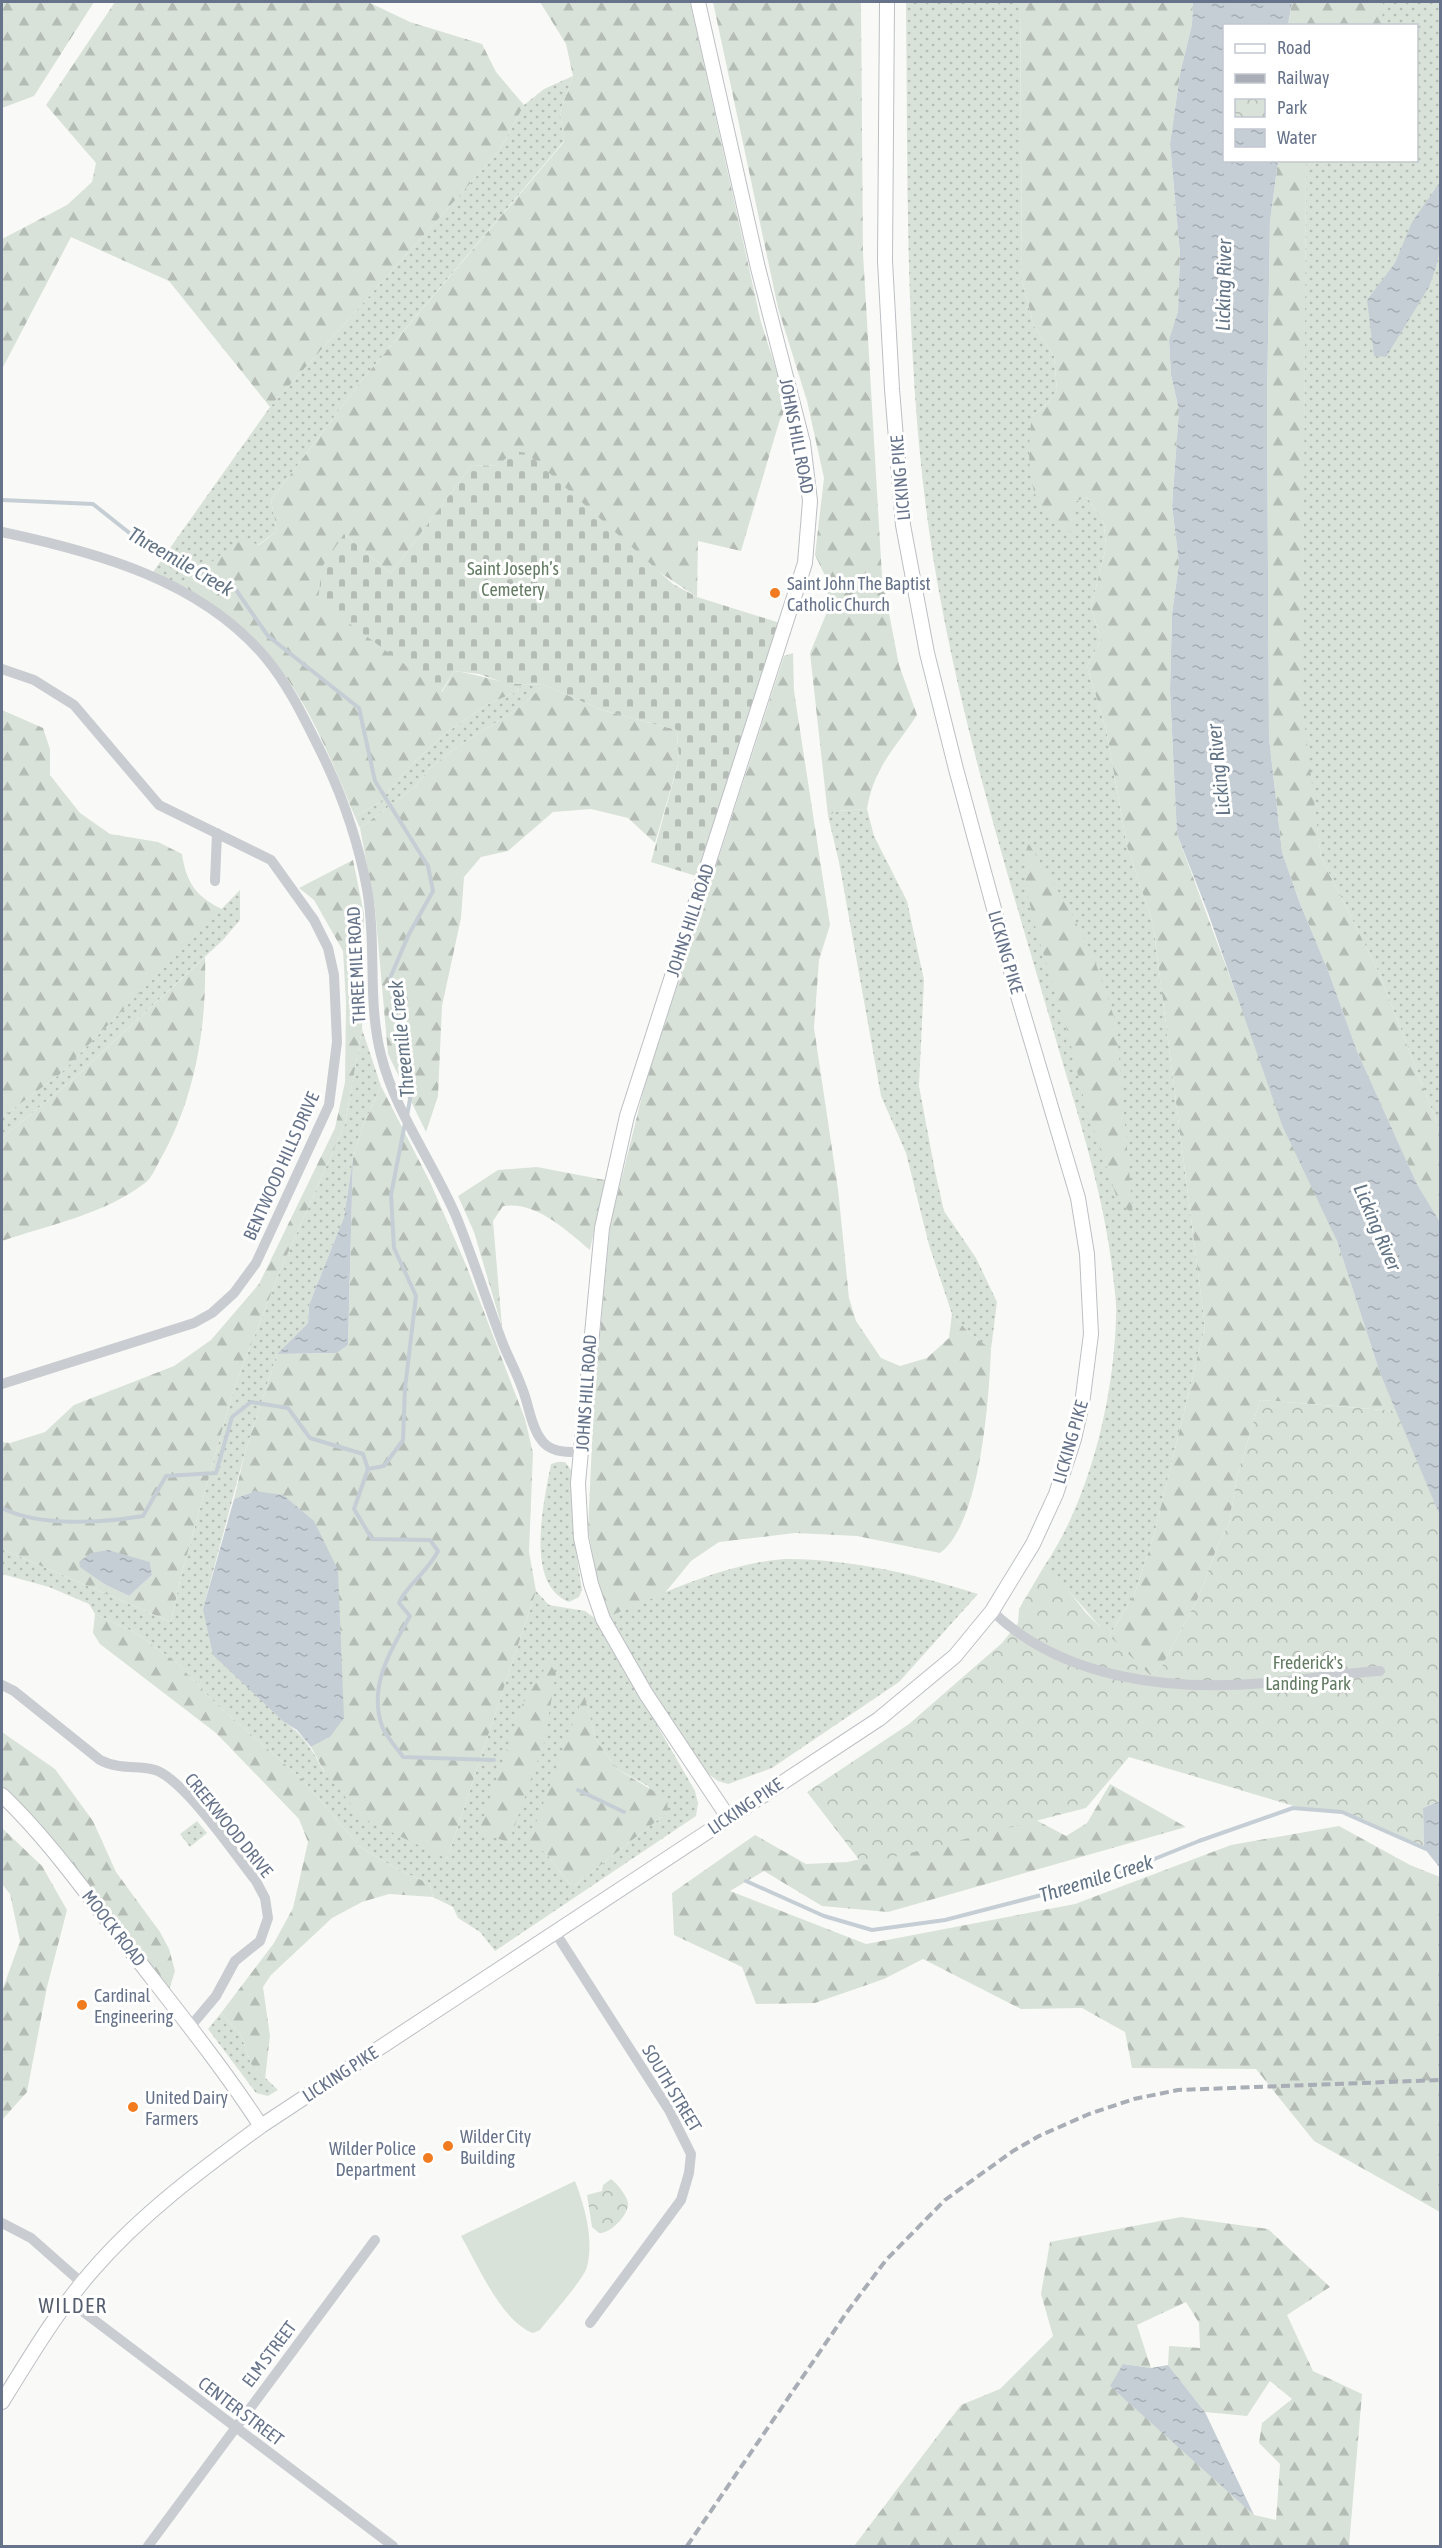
<svg xmlns="http://www.w3.org/2000/svg" width="1442" height="2548" viewBox="0 0 1442 2548" font-family="'Asap Condensed',sans-serif">
<style>
.grass{fill:url(#grass-dots);fill-rule:evenodd}
.forest{fill:url(#forest-firs);fill-rule:evenodd}
.cemetery{fill:url(#cemetery-stones)}
.park{fill:url(#park-crowns)}
.pitch{fill:#d9e2d8}
.water{fill:url(#water-ripples)}
.lines{fill:none;stroke-linecap:round;stroke-linejoin:round}
.stream{stroke:#c6ced5;stroke-width:4}
.major-casing{stroke:#bcbfc4;stroke-width:16}
.minor{stroke:#c9ccd0;stroke-width:10}
.major{stroke:#fff;stroke-width:14}
.rail{stroke:#a9adb5;stroke-width:4;stroke-dasharray:9 4.5;stroke-linecap:butt}
.poi-dot{fill:#f17c20;stroke:#fff;stroke-width:2}
.labels{text-anchor:middle;dominant-baseline:central;stroke-width:6;stroke-linejoin:round;paint-order:stroke}
.street-label{font-size:18px;fill:#66738a;stroke:#fff}
.park-label{font-size:18px;fill:#627b62;stroke:#fff}
.poi-label{font-size:18px;fill:#66738a;stroke:#fff;text-anchor:start}
.water-label{font-size:20px;font-style:italic;fill:#627485;stroke:#fff}
.quarter-label{font-size:21px;letter-spacing:1.5px;fill:#555e6f;stroke:#fff}
</style>
<defs>
<pattern id="grass-dots" width="8" height="8" patternUnits="userSpaceOnUse" patternTransform="scale(1.5)"><rect width="8" height="8" fill="#d9e2d8"/><path d="M2 2h.1M6 6h.1" fill="none" stroke="#b4bcb5" stroke-width="1.8" stroke-linecap="round"/></pattern>
<pattern id="forest-firs" width="22" height="20" patternUnits="userSpaceOnUse" patternTransform="scale(1.5)"><rect width="22" height="20" fill="#d9e2d8"/><path d="M5 1l3.5 6h-7zM16 11l3.5 6h-7z" fill="#b4bcb5"/></pattern>
<pattern id="cemetery-stones" width="16" height="16" patternUnits="userSpaceOnUse" patternTransform="scale(1.5)"><rect width="16" height="16" fill="#d9e2d8"/><path d="M2 7V4a2 2 0 0 1 4 0v3zM10 15v-3a2 2 0 0 1 4 0v3z" fill="#b4bcb5"/></pattern>
<pattern id="park-crowns" width="20" height="18" patternUnits="userSpaceOnUse" patternTransform="scale(1.5)"><rect width="20" height="18" fill="#d9e2d8"/><path d="M2 6a3 3 0 1 1 6 0M12 15a3 3 0 1 1 6 0" fill="none" stroke="#b4bcb5"/></pattern>
<pattern id="water-ripples" width="26" height="14" patternUnits="userSpaceOnUse" patternTransform="scale(1.5)"><rect width="26" height="14" fill="#c6ced5"/><path d="M2 4q2-2 4 0t4 0M15 11q2-2 4 0t4 0" fill="none" stroke="#a5acb3"/></pattern>
</defs>
<rect width="100%" height="100%" fill="#f9faf7"/>
<!-- grass -->
<path class="grass" d="M906,2H1020L1022,280L1034,326L1054,356L1057,390L1046,405L1032,416L1074,502L1087,497L1104,524L1106,547L1091,607L1101,640L1087,666L1106,729L1127,846L1153,924L1205,1326L1154,1535L1135,1593L1109,1636C1087,1614 1069,1587 1043,1568C1090,1500 1114,1398 1116,1316C1117,1302 1114,1288 1113,1275C1104,1193 1077,1113 1054,1033C1008,876 959,718 933,557C904,374 908,186 906,2Z
M1323,2H1440V1131L1380,975L1321,857L1302,715L1306,161L1416,160V26L1320,25Z
M573,76L560,112L564,141L362,380L271,500L277,531L258,545L243,540L180,585L153,572L270,407L499,151L524,105L544,89Z
M522,684L544,685L520,707L451,751L429,769L415,787L360,828L355,817L380,802L410,766L446,733L486,705L516,692Z
M867,809L874,836L907,901L924,980L919,1086L935,1171L944,1211L976,1258L997,1302L991,1349L969,1333L952,1314L929,1245L906,1153L881,1096L839,862L828,816L837,811Z
M240,890V920L223,940L72,1080L2,1138V1117L59,1075Z
M362,1029L381,1086L362,1128L353,1158L344,1217L309,1305L308,1323L277,1354L245,1452L203,1609L284,1722C303,1733 312,1750 323,1770L447,1859L536,1591L549,1605L585,1611L596,1619L695,1791L698,1803L696,1816L495,1951L480,1932L458,1918L453,1907L433,1897L430,1884L397,1869L360,1847L303,1780L214,1702L176,1662L134,1632L95,1614L89,1604L49,1587L2,1574V1549L171,1622L181,1576L234,1388L280,1271L345,1124ZM584,1695L596,1740L617,1769L648,1786L668,1812L575,1885L569,1883L546,1853Z
M558,1462H565L571,1470L574,1538L582,1590L579,1597L569,1602C524,1585 544,1501 551,1464Z
M784,1559C848,1558 918,1575 978,1594L899,1682L772,1768L728,1784L718,1781L707,1773L631,1658L610,1616C666,1592 723,1564 784,1559Z
M197,1821L207,1833L190,1847L180,1834Z
M221,2013L241,2035L251,2064L278,2090L268,2096L256,2093L208,2029Z"/>
<!-- forest -->
<path class="forest" d="M2,2H94L34,96L2,108Z
M115,2H368L410,22L482,44L496,72L524,105L499,151L270,407L169,281L71,237L2,369V239L67,205L92,182L96,163L46,105Z
M540,2H690L761,322L788,407L780,419L741,551L698,541L697,597L499,466L472,465L391,573L344,534L442,692L454,671C478,674 499,683 522,684L516,692L486,705L446,733L410,766L380,802L355,817C325,745 301,680 241,626C223,610 200,598 180,585L243,539L259,545L277,531L271,500L362,380L564,142L560,112L573,76L566,44Z
M713,2H861L863,253L882,577L899,665L917,715C894,750 874,767 867,809L837,811L828,816L810,653L827,612L828,582L815,555L824,478L807,401L778,308Z
M1020,2H1193L1192,24L1180,74L1170,144L1180,254L1178,311L1169,341L1171,375L1179,410L1172,506L1179,563L1172,614L1170,691L1177,834L1244,1015L1337,1241L1380,1373L1397,1411L1260,1400L1237,1477L1229,1524L1218,1545L1198,1598L1162,1666L1151,1676L1109,1636L1135,1593L1154,1535L1205,1326L1153,924L1127,846L1106,729L1087,666L1101,640L1091,607L1106,547L1104,524L1087,497L1074,502L1075,533C1025,520 1026,458 1032,416L1046,405L1057,390L1054,356L1034,326L1022,280Z
M1292,2H1383L1382,25L1288,26Z
M1278,161H1306L1303,711L1321,857L1380,975L1440,1131V1222L1417,1184L1357,1051L1329,973L1299,901L1282,852L1269,738L1267,401L1270,222Z
M793,653L794,691L830,925L819,960L814,1028L838,1189L849,1298L856,1321L881,1358L900,1366L927,1358L949,1338L952,1314L969,1333L991,1349C989,1398 981,1523 940,1553L857,1536L795,1533L719,1542L691,1561L665,1593L610,1616L597,1580L588,1529L594,1400L610,1225L644,1088L784,656Z
M544,685L602,710L677,730L679,760L655,843L628,818L591,809L553,812L508,851L481,857L464,877L461,918L442,1006L438,1096L426,1132L388,1054L375,908L360,828L415,787L429,769L451,751L520,707Z
M2,710L43,728L50,749V775L80,813L110,834L158,842L182,854C186,882 196,897 222,909L59,1075L2,1117Z
M1027,841L1068,907L1094,958L1116,1023L1133,1216L1117,1198L1085,1104L1066,1025L1037,934L1025,884Z
M353,860L364,914L362,1029L345,1124L280,1271L234,1388L181,1576L171,1622L2,1549V1442L10,1443L45,1432L74,1405L174,1366L211,1340L259,1284L335,1128L345,1082L346,1003L343,951L314,900L299,888ZM137,1560L150,1562L152,1575L129,1596L104,1584L81,1567L79,1562Z
M205,957C207,1027 195,1099 160,1160C156,1167 152,1178 145,1183C105,1214 49,1225 2,1241V1138L72,1080Z
M381,1086L431,1184L466,1265L525,1419L533,1453L529,1552L536,1591L447,1859L362,1818L323,1769L311,1747L330,1737L255,1491L234,1499L245,1452L277,1354L337,1353L348,1345L353,1158L362,1128Z
M537,1167L605,1180L590,1250C565,1229 536,1201 503,1206L493,1221L502,1327L474,1232L458,1196L498,1170Z
M95,1614L134,1632L176,1662L214,1702L303,1780L360,1847L397,1869L430,1884L433,1897L389,1894L362,1902L332,1918L271,1975L263,1987L270,2036L265,2079L251,2064L241,2035L221,2013L274,1943L293,1908L308,1842L299,1819L216,1733L100,1644L93,1633Z
M549,1662L556,1673L544,1743L509,1842L478,1833L522,1705Z
M584,1694L596,1740L617,1769L667,1799L668,1812L575,1885L569,1883L546,1853L528,1844Z
M2,1732L55,1769L93,1821L116,1872L160,1932L169,1949L175,1971L169,1990L66,1855L2,1787Z
M1110,1784L1186,1827L888,1912L822,1906L764,1871L730,1891L866,1944L1075,1904L1231,1845L1339,1826L1410,1865L1440,1877V2212L1314,2141L1256,2069L1132,2068L1125,2032L1082,2008L1021,2009L923,1959L884,1979L815,2003L756,2004L742,1967L674,1935L672,1893L755,1835L806,1864L847,1862L1036,1820L1066,1836L1087,1823Z
M2,1828L42,1866L67,1910L47,1987L27,2092L2,2120V1991L20,1941L10,1894L2,1884Z
M1181,2217L1268,2229L1330,2287L1287,2315L1313,2371L1362,2394L1349,2546H854L961,2405L1000,2389L1053,2336L1041,2294L1050,2242ZM1186,2302L1199,2323L1200,2348L1169,2346L1168,2365L1205,2412L1247,2416L1270,2381L1292,2399L1262,2423L1259,2443L1280,2464L1276,2520L1254,2515L1123,2364L1151,2368L1137,2325Z"/>
<!-- cemetery -->
<path class="cemetery" d="M513,451L527,453L673,584L697,597L780,623L696,876L651,862L679,760L677,730L602,710L544,685L505,683L479,674L454,671L441,692L318,600L322,567L344,534L391,573L472,465L498,466Z"/>
<!-- park -->
<path class="park" d="M1260,1400L1397,1411L1440,1516V1801L1423,1808L1424,1848L1342,1812L1304,1809L1129,1757L1086,1808L863,1865L807,1792L909,1724L1002,1643L1018,1623L1019,1609L1043,1568L1061,1581L1086,1613L1151,1676L1162,1666L1198,1598L1218,1545L1229,1524L1237,1477Z
M611,2179C617,2183 627,2196 628,2203C629,2215 610,2234 599,2233L592,2227L587,2195L602,2191L603,2185Z"/>
<!-- pitch -->
<path class="pitch" d="M575,2181C585,2207 594,2239 587,2267C584,2279 549,2318 540,2330L533,2333C501,2321 478,2265 461,2236Z"/>
<!-- water -->
<path class="water" d="M1193,2H1292L1288,25L1224,26V160L1278,161L1270,222L1267,401L1269,738L1282,852L1299,901L1329,973L1357,1051L1417,1184L1440,1222V1516L1380,1373L1337,1241L1282,1125L1208,913L1177,834L1170,691L1172,614L1179,563L1172,506L1179,410L1171,375L1169,340L1178,311L1180,254L1170,144L1180,74L1192,24Z
M1440,182V250L1436,267L1429,287L1386,357L1374,356L1367,300L1395,263L1412,222Z
M353,1158L348,1345L337,1353L277,1354L308,1323L309,1305L344,1217Z
M255,1491L283,1495L314,1521L338,1570L344,1718L330,1737L311,1747L297,1730L284,1722L213,1655L203,1609L234,1499Z
M108,1550L150,1562L152,1575L129,1596L104,1584L80,1567L79,1562L91,1553Z
M1440,1801V1868L1424,1848L1423,1808Z
M1123,2364L1151,2368L1168,2365L1205,2412L1254,2515L1110,2386Z"/>
<g class="lines">
<!-- stream -->
<path class="stream" d="M2,500L93,504L137,539L234,587L268,636L359,708L375,781L428,866L433,891L409,934L390,978L410,1099L407,1116
M405,1123L391,1195L394,1248L416,1296L405,1388L403,1440L384,1466L368,1469L354,1509L372,1539L430,1540L438,1551C427,1573 407,1584 399,1603L410,1616C391,1649 368,1686 382,1726C386,1737 397,1748 403,1757L494,1760
M2,1508C39,1527 101,1523 143,1516L166,1476L216,1473L232,1417L251,1402L288,1408L310,1438L363,1454L368,1469
M578,1790L624,1812
M746,1881L824,1916L872,1930L945,1920L1107,1878L1199,1841L1293,1808L1342,1812L1426,1849"/>
<!-- major casing -->
<g class="major-casing">
<path id="major" d="M698,2L758,268L803,443L810,501L805,563L627,1116L602,1228L578,1483L581,1538L591,1584L603,1619L646,1694L728,1817
M2,1795C48,1839 85,1892 124,1942C171,2003 219,2062 261,2126
M2,2402C30,2357 57,2311 92,2271C141,2214 201,2170 261,2126L879,1719L955,1656L992,1611L1033,1544L1056,1494L1074,1439L1082,1404L1091,1334L1087,1254L1078,1198L1015,986L956,769L927,653L903,525L892,389L885,261L887,2"/>
</g>
<!-- minor -->
<path class="minor" d="M2,532C96,552 200,580 265,657C287,683 302,714 317,744C340,789 358,840 367,889C377,944 367,1001 381,1055C395,1112 433,1162 456,1216C473,1258 487,1302 503,1344C509,1359 517,1373 522,1388C529,1404 530,1424 540,1438C549,1453 566,1452 582,1452
M2,669L34,680L74,705L159,805L271,860L314,920L328,948L334,975L337,1042L329,1105L256,1263L234,1293L212,1313L194,1323L2,1384
M215,881L217,833
M992,1611C1063,1680 1171,1691 1266,1683C1304,1680 1342,1673 1380,1671
M2,1685L14,1691L100,1760C121,1771 144,1764 158,1771C188,1785 234,1853 256,1881L265,1898L268,1918L260,1941L235,1961L216,1996L190,2027
M555,1932L669,2110L691,2154L689,2173L681,2200L590,2323
M2,2223L31,2238L82,2283
M69,2301L393,2546
M148,2546L375,2240"/>
<!-- major -->
<use href="#major" class="major"/>
<!-- rail -->
<path class="rail" d="M687,2546L847,2312L886,2260L945,2200L1013,2151L1039,2136L1089,2114L1134,2099L1178,2090L1440,2080"/>
</g>
<!-- markers -->
<g class="poi-dot">
<circle cx="775" cy="593" r="6"/>
<circle cx="82" cy="2005" r="6"/>
<circle cx="133" cy="2107" r="6"/>
<circle cx="448" cy="2146" r="6"/>
<circle cx="428" cy="2158" r="6"/>
</g>
<g class="labels">
<!-- street labels -->
<g class="street-label">
<text transform="translate(797 436) rotate(79)">JOHNS HILL ROAD</text>
<text transform="translate(900 478) rotate(-95)">LICKING PIKE</text>
<text transform="translate(690 920) rotate(-72)">JOHNS HILL ROAD</text>
<text transform="translate(1006 952) rotate(74)">LICKING PIKE</text>
<text transform="translate(356 965) rotate(-93)">THREE MILE ROAD</text>
<text transform="translate(281 1166) rotate(-66)">BENTWOOD HILLS DRIVE</text>
<text transform="translate(586 1393) rotate(-86)">JOHNS HILL ROAD</text>
<text transform="translate(1070 1442) rotate(-74)">LICKING PIKE</text>
<text transform="translate(745 1806) rotate(-34)">LICKING PIKE</text>
<text transform="translate(229 1825) rotate(51)">CREEKWOOD DRIVE</text>
<text transform="translate(114 1928) rotate(52)">MOOCK ROAD</text>
<text transform="translate(340 2074) rotate(-33)">LICKING PIKE</text>
<text transform="translate(672 2088) rotate(59)">SOUTH STREET</text>
<text transform="translate(269 2354) rotate(-53)">ELM STREET</text>
<text transform="translate(241 2411) rotate(37)">CENTER STREET</text>
</g>
<!-- park labels -->
<g class="park-label">
<text x="513" y="568">Saint Joseph’s<tspan x="513" dy="21">Cemetery</tspan></text>
<text x="1308" y="1662">Frederick's<tspan x="1308" dy="21">Landing Park</tspan></text>
</g>
<!-- poi labels -->
<g class="poi-label">
<text x="787" y="583">Saint John The Baptist<tspan x="787" dy="21">Catholic Church</tspan></text>
<text x="94" y="1995">Cardinal<tspan x="94" dy="21">Engineering</tspan></text>
<text x="145" y="2097">United Dairy<tspan x="145" dy="21">Farmers</tspan></text>
<text x="460" y="2136">Wilder City<tspan x="460" dy="21">Building</tspan></text>
<text x="416" y="2148" text-anchor="end">Wilder Police<tspan x="416" dy="21">Department</tspan></text>
</g>
<!-- water labels -->
<g class="water-label">
<text transform="translate(1223 285) rotate(-89)">Licking River</text>
<text transform="translate(181 561) rotate(30)">Threemile Creek</text>
<text transform="translate(1218 770) rotate(-96)">Licking River</text>
<text transform="translate(401 1039) rotate(-96)">Threemile Creek</text>
<text transform="translate(1378 1227) rotate(67)">Licking River</text>
<text transform="translate(1096 1878) rotate(-17)">Threemile Creek</text>
</g>
<!-- quarter labels -->
<g class="quarter-label">
<text x="73" y="2305">WILDER</text>
</g>
</g>
<!-- border -->
<rect width="1442" height="2548" fill="none" stroke="#66738a" stroke-width="6"/>
<!-- legend -->
<rect x="1223" y="24" width="195" height="138" fill="#ffffff" stroke="#c2c7d0" stroke-width="1.5"/>
<rect x="1235" y="44" width="30" height="9" fill="#ffffff" stroke="#c2c7d0" stroke-width="1.5"/>
<text x="1277" y="54" font-size="18" fill="#66738a">Road</text>
<rect x="1235" y="74" width="30" height="9" fill="#a9adb5" stroke="#c2c7d0" stroke-width="1.5"/>
<text x="1277" y="84" font-size="18" fill="#66738a">Railway</text>
<rect x="1235" y="99" width="30" height="18" fill="url(#park-crowns)" stroke="#c2c7d0" stroke-width="1.5"/>
<text x="1277" y="114" font-size="18" fill="#66738a">Park</text>
<rect x="1235" y="129" width="30" height="18" fill="url(#water-ripples)" stroke="#c2c7d0" stroke-width="1.5"/>
<text x="1277" y="144" font-size="18" fill="#66738a">Water</text>
</svg>
